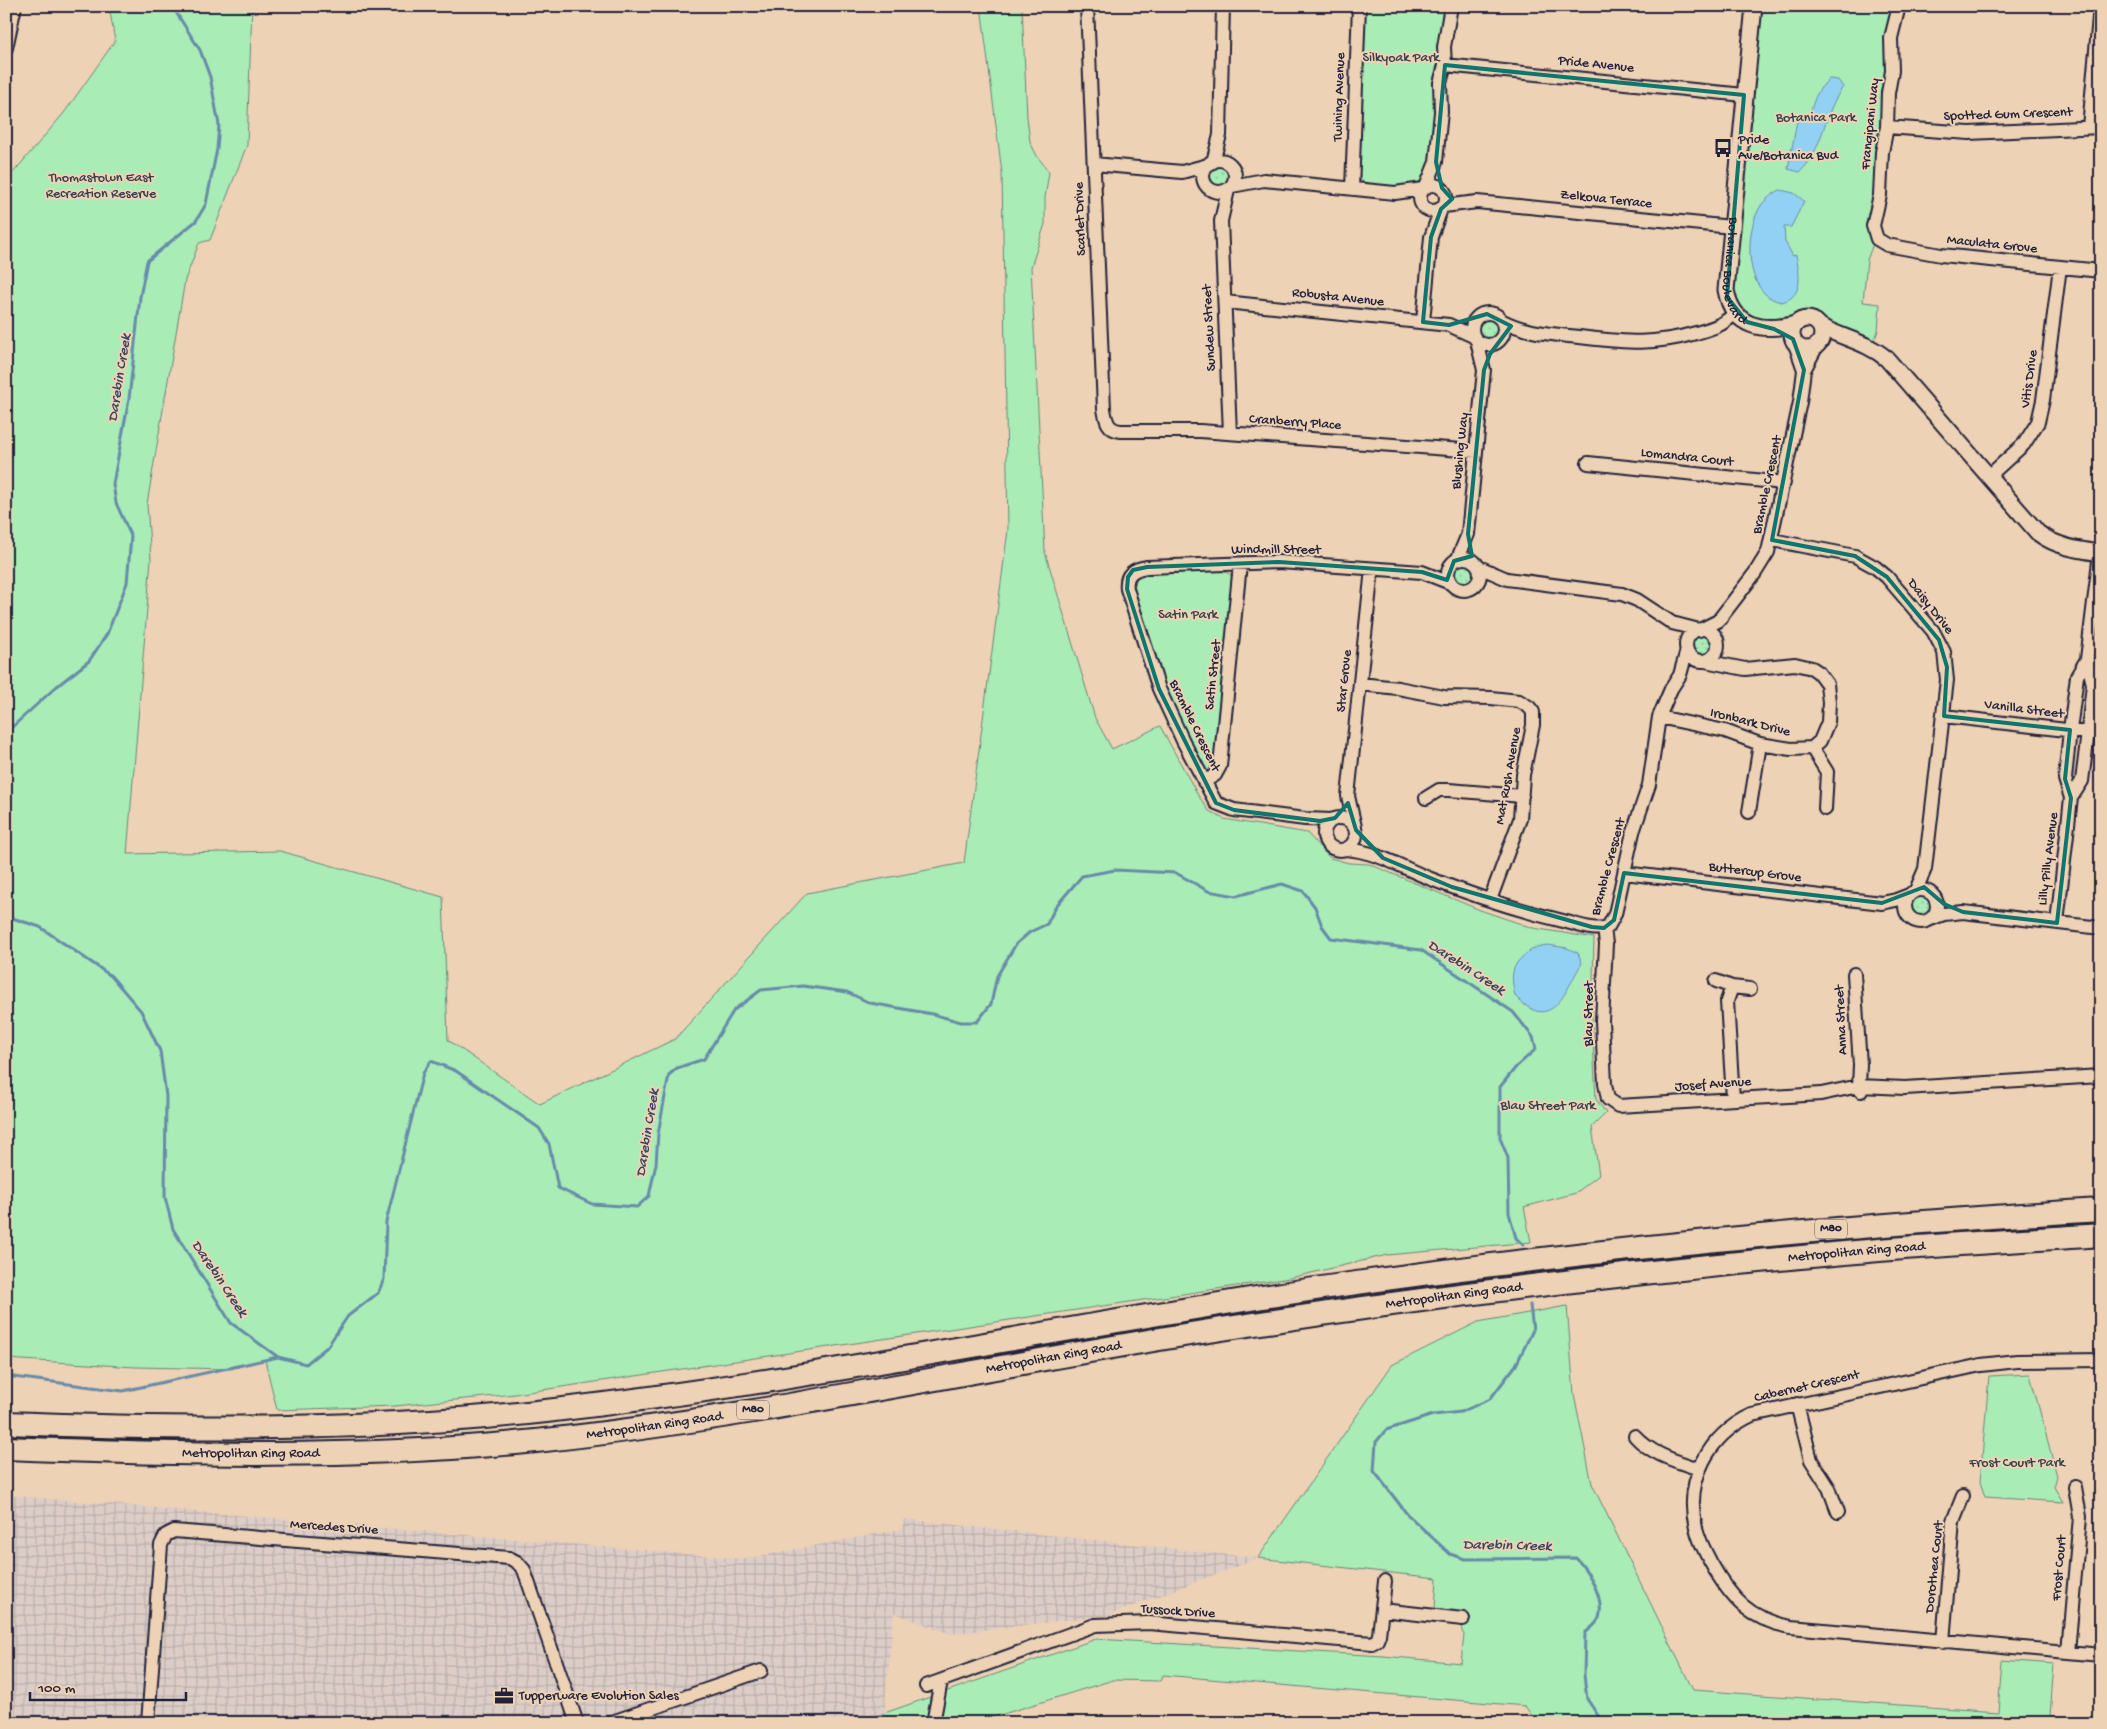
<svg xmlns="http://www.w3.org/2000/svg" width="2107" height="1729" viewBox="0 0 2107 1729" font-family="'Gochi Hand',sans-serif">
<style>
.industrial{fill:url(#industrial-grid)}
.green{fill:#a9ecb6;stroke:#668778}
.garden{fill:url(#garden-dots);stroke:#668778}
.water{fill:#93d1f4;stroke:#668baa}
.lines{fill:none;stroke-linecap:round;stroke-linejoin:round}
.stream{stroke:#668baa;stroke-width:3}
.minor-casing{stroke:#22223b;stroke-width:16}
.tertiary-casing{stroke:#22223b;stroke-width:19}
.motorway-casing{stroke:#22223b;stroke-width:26}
.minor{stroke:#eed2b5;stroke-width:12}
.tertiary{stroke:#eed2b5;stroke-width:15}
.motorway{stroke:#eed2b5;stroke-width:22}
.marked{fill:none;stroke:#0f766e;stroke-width:4;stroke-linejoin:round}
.labels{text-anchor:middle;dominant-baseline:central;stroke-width:4;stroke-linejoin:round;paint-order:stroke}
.shield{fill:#eed2b5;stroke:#5f5760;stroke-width:1}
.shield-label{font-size:12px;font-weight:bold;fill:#22223b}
.park-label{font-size:14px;fill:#36404d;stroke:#eed2b5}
.street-label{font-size:14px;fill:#22223b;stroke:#eed2b5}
.poi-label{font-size:14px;fill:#22223b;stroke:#eed2b5;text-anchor:start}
.water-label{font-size:15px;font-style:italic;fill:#394560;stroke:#eed2b5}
</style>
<defs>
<pattern id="industrial-grid" width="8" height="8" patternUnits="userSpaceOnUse" patternTransform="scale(1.25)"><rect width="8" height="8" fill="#dccdc7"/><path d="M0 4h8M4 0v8" fill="none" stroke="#bcb0ac"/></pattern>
<pattern id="garden-dots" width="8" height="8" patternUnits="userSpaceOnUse" patternTransform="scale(1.25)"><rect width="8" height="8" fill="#a9ecb6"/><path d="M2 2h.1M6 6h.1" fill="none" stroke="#91ca9d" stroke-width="1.8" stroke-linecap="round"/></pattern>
</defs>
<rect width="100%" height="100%" fill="#eed2b5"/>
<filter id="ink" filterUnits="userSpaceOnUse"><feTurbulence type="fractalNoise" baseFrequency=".02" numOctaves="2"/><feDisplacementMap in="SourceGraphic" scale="10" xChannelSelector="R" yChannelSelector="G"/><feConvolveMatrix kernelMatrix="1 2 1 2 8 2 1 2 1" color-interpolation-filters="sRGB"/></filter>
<g filter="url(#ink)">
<!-- industrial -->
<path class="industrial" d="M6,1495L744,1559L902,1529L903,1519L1258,1558L1109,1615L950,1634L894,1613L884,1713L857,1723H6Z"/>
<!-- green -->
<path class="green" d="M109,6H252L247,145L210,240L199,243L185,280L147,504L151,559L127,854L280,851L443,897L448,1040L540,1104L675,1039L807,893L964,863L1008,530L1002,173L981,6H1022L1027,117L1030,142L1037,156L1049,172L1045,198V224L1031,267L1045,552L1095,718L1112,749L1160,726L1198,795L1209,811L1224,819L1307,833L1330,858L1349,863L1369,864L1480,910L1533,928L1594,938L1592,1021L1596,1099L1606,1113L1592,1127L1599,1175L1576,1193L1524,1207L1531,1242L1387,1255L1290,1278L515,1394L395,1406L277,1410L265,1360L231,1369L136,1367L6,1359V181L64,113L115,41Z
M1364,6H1447L1446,20L1437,46L1439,66L1434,83L1436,111L1430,167L1422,181L1407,188L1364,184L1361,180L1359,172Z
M1759,6H1894C1884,36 1887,66 1884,97C1881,141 1876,183 1868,226V233L1873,244L1867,260L1863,302L1880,304L1878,331L1874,341L1860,333L1848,331L1813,317L1802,316L1777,324L1752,318L1739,306L1733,293L1732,279L1735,277L1737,259L1735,256L1740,204L1743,203L1750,128L1748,124L1754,70L1756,68L1761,12Z
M1221,570L1230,574L1233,579L1215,768L1209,772L1204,768L1163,685L1134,588L1137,577L1141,575Z
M1567,1306L1574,1394L1592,1484L1693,1690L1998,1712L2002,1660L2054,1664L2050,1716L2101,1721V1723H1537L1525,1706L1163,1675L1161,1681L1113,1680L974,1723H856L1096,1639L1383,1656L1461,1663L1464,1635L1462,1631L1464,1613L1435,1609L1437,1578L1258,1558L1392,1365L1478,1322Z
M2030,1374L2057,1476L2054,1487L2063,1502L1985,1497L1980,1482L1989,1376Z"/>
<!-- garden -->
<path class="garden" d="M1209 176a10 10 0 1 1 20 0a10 10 0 1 1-20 0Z
M1478 330a10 10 0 1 1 20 0a10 10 0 1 1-20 0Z
M1454 574a10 10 0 1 1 20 0a10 10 0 1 1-20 0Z
M1692 644a10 10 0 1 1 20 0a10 10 0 1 1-20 0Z
M1910 906a10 10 0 1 1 20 0a10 10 0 1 1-20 0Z"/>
<!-- water -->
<path class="water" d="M1829,79L1838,80L1843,87C1823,113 1824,149 1800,172L1788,169L1797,121C1814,116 1810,108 1816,96C1819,89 1824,84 1829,79Z
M1780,190L1794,193L1804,201L1791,227H1784L1785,242L1793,256L1796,255C1799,272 1805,296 1782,302C1744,297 1743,230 1762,204C1767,198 1773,194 1780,190Z
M1548,945L1567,948L1578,953L1582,963C1565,990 1553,1036 1515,996C1511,977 1510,966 1526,954C1534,948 1538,946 1548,945Z"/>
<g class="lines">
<!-- stream -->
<path class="stream" d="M6,741L11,728L56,687L89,661L107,634L127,583L131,536L116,503L113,484L129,399L140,297L147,261L196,221L206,204L217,149L219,125L210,77L200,50L172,6
M6,916L40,927L111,976L141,1011L160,1051L166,1096L165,1197L173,1229L231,1323L278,1357L306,1364L327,1347L348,1316L378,1293L384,1279L386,1222L423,1073L431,1061L456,1071L539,1128L549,1144L558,1188L592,1204L637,1207L649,1196L656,1164L658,1134L669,1075L677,1068L704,1059L734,1010L761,990L803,986L847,992L870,1003L932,1014L961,1022H977L991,1004L997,976L1016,944L1030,932L1047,924L1056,906L1082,876L1115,870L1176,873L1208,891L1236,896L1282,884L1303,891L1315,907L1322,926L1331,938L1421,950L1513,1012L1533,1037L1536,1049L1516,1067L1500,1087V1138L1508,1158L1509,1213L1516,1238L1523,1245
M1530,1305L1533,1330L1516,1365L1490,1399L1461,1412L1433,1415L1386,1430L1376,1442L1374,1471L1407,1514L1450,1554L1465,1559L1576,1558C1589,1572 1605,1599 1599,1618C1597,1624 1590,1629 1585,1633L1584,1675L1587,1699L1603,1723
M6,1376L123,1391L278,1357"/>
<!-- minor casing -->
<g class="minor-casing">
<path id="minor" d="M1087,6L1104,409C1106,421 1108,430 1121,431H1200L1476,451
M1899,6L1891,38L1892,71L1888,93L1887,127L1882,152L1880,195L1873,226L1877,239L1887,245L1941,255L2101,271
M6,48L15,6
M1445,65L1744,95
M1887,127L1969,133L2101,127
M2089,127L2100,6
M1203 176a16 16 0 1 1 32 0a16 16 0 1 1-32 0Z
M1213,162L1220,135L1223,6
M1094,164L1182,172L1208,165
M1420 198a13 13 0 1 1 26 0a13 13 0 1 1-26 0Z
M1232,186L1264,180L1395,193L1423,189
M1426,187L1436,162L1441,112L1440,83L1445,65L1444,47L1451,6
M1352,189L1359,6
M1228,190L1221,221L1230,433
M1444,206L1477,202L1732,227
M1225,302L1449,325L1473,336
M1472 329a16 16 0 1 1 32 0a16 16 0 1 1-32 0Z
M1501,320C1526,333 1551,334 1579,337C1624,342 1651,346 1696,333C1713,328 1724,325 1736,312
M1423,322L1431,237L1441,209
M1795,344L1804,370
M1588,463L1784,483
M1989,476L2024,444L2038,422L2043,400L2060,267
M1772,540L1855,556L1875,567L1887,577L1933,631L1944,652L1947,680L1925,869L1916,890
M1448 574a16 16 0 1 1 32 0a16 16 0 1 1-32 0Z
M1458,558L1468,534L1484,370L1477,341
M1479,567L1507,579L1622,594L1637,600L1672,623L1699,630
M1702,629L1718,621L1755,573L1768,552L1800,402L1804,370L1817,346
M1686 645a16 16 0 1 1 32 0a16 16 0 1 1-32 0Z
M1360,684L1398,688L1444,697L1491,698L1519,701L1529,707L1533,712V725L1523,775L1520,819L1490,900
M1944,716L2101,734
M1659,717L1725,731L1760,744L1791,749L1812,748L1820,741L1828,722L1829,702L1827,684L1818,672L1812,668L1795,664L1745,669L1705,661
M1812,748L1827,772L1825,809
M1204,782L1215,775L1220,766L1240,564
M1426,798L1439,790H1449L1522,796
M2071,798L2082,781L2086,749L2093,684L2087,659L2100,553
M1749,812L1760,744
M1324 834a16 16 0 1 1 32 0a16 16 0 1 1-32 0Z
M1333,820L1305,819L1234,810L1216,803L1183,741L1159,689L1127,589C1125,574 1133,569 1147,567L1279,562L1309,564L1422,572L1450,583
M1355,827L1348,796L1372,569
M1345,849C1376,851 1403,868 1431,879C1474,896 1518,910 1563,921C1576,924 1595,932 1608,927L1615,914L1633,832L1649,785L1659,717L1671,689L1680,675L1687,650
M1624,873L1882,903L1896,900L1909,895
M1905 906a16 16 0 1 1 32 0a16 16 0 1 1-32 0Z
M1931,919L1944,914L1963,912L2101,928
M2057,923L2071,798L2065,779L2070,730L2077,676L2087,659
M1604,928L1606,944L1602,1021L1605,1084L1608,1099L1618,1106L1821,1094L1859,1086L1905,1088L2101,1076
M1854,974L1860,1065L1859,1086L1861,1091
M1716,981L1732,987L1750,989
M1732,987L1727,1001L1733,1099
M2101,1360L2017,1361L1981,1365L1752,1415C1709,1435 1684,1480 1696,1528C1699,1540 1705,1552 1711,1563C1731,1599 1750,1620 1791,1627L2101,1655
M1797,1404L1811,1460L1829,1488L1838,1512
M1635,1436C1652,1455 1676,1461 1699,1469
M1382,1610L1463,1619
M1943,1642L1953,1521L1963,1496
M2068,1652L2080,1517L2075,1487
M926,1686L1095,1625L1149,1623L1372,1643L1377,1640L1379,1635L1385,1581
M148,1723L161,1545L166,1535L174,1531L509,1558L517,1562L524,1570L577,1723
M609,1723L761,1671
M933,1723L941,1681"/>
</g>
<!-- tertiary casing -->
<g class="tertiary-casing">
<g id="tertiary">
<path id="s1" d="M1754,6L1726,290C1733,329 1764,332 1796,324"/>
<circle cx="1807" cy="334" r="15"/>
<path d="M1820,326C1842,338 1867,342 1887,359L2038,533C2057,547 2078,550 2101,553"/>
</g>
</g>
<!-- motorway casing -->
<g class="motorway-casing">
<g id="motorway">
<path d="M6,1423C186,1430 367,1431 546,1411C813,1381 1076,1323 1342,1285C1593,1249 1847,1225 2101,1210"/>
<path id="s2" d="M6,1448C183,1455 360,1459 536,1441C754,1418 968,1370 1184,1335C1414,1298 1646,1270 1879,1250C1953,1244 2027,1240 2101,1235"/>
</g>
</g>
<!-- minor -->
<use href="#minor" class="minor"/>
<!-- tertiary -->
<use href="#tertiary" class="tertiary"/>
<!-- motorway -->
<use href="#motorway" class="motorway"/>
</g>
</g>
<!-- marked area -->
<path class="marked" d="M1445,65L1744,95L1727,297L1747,322L1774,329L1793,339L1804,370L1772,540L1855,556L1887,577L1939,640L1947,667L1944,716L2070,730L2065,779L2071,798L2057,923L1963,912L1944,904L1924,887L1882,903L1624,873L1614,920L1604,928L1592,927L1452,887L1383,858L1356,830L1348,803L1335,818L1320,821L1234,810L1216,803L1159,689L1127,589L1128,577L1133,570L1147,567L1279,562L1422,572L1447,580L1454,561L1472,556L1468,534L1484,370L1490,354L1511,326L1487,314L1449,325L1423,322L1431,237L1441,209L1452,199L1442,188L1436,162Z"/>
<!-- icons -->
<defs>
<g id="bus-bare" transform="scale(1.5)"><path d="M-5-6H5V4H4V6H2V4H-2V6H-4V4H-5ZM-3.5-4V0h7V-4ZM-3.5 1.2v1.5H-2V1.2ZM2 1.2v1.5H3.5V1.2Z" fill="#22223b" stroke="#eed2b5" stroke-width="2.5" paint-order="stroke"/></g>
<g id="office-bare" transform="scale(1.5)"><path d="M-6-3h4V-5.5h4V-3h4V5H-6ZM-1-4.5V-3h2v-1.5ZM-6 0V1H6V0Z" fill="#22223b" stroke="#eed2b5" stroke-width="2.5" paint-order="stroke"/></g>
</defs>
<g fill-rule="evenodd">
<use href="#bus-bare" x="1723" y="148"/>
<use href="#office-bare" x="504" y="1696"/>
</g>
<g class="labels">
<!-- shield labels -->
<g class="shield">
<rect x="1815" y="1219.5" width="32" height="19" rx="4"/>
<rect x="737" y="1400.5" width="32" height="19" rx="4"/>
</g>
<g class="shield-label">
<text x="1831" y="1229">M80</text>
<text x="753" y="1410">M80</text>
</g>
<!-- park labels -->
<g class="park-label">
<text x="1401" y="58">Silkyoak Park</text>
<text x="1816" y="118">Botanica Park</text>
<text x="101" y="178">Thomastown East<tspan x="101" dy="16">Recreation Reserve</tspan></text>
<text x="1188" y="615">Satin Park</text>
<text x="1548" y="1106">Blau Street Park</text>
<text x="2017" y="1463">Frost Court Park</text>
</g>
<!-- street labels -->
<g class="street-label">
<text transform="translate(1596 65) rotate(6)">Pride Avenue</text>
<text transform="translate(1340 97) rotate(-88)">Twining Avenue</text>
<text transform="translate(2008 115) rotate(-2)">Spotted Gum Crescent</text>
<text transform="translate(1871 124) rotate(-84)">Frangipani Way</text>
<text transform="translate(1606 200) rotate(6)">Zelkova Terrace</text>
<text transform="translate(1081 219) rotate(-92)">Scarlet Drive</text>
<text transform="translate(1992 245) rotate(6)">Maculata Grove</text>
<text stroke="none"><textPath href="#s1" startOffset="268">Botanica Boulevard</textPath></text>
<text transform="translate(1338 298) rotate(6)">Robusta Avenue</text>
<text transform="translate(1210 328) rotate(-93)">Sundew Street</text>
<text transform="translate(2030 379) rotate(-82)">Vitis Drive</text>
<text transform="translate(1295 423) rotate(4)">Cranberry Place</text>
<text transform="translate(1461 451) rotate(-84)">Blushing Way</text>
<text transform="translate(1687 458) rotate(6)">Lomandra Court</text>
<text transform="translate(1768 485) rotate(-78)">Bramble Crescent</text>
<text x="1276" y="550">Windmill Street</text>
<text transform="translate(1930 607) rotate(52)">Daisy Drive</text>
<text transform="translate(1214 675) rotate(-84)">Satin Street</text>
<text transform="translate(1345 681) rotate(-84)">Star Grove</text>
<text transform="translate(2024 710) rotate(7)">Vanilla Street</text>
<text transform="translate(1750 723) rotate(14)">Ironbark Drive</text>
<text transform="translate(1194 726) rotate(64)">Bramble Crescent</text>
<text transform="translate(1509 776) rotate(-80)">Mat Rush Avenue</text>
<text transform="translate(2049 859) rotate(-83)">Lilly Pilly Avenue</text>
<text transform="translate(1609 867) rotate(-75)">Bramble Crescent</text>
<text transform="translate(1755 873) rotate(7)">Buttercup Grove</text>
<text transform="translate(1589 1014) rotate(-90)">Blau Street</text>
<text transform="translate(1842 1020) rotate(-93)">Anna Street</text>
<text transform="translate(1713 1085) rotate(-4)">Josef Avenue</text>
<text stroke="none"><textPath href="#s2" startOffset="1865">Metropolitan Ring Road</textPath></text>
<text stroke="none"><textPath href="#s2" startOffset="1460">Metropolitan Ring Road</textPath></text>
<text stroke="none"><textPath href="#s2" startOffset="1055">Metropolitan Ring Road</textPath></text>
<text transform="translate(1807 1387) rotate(-13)">Cabernet Crescent</text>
<text stroke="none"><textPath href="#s2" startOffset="650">Metropolitan Ring Road</textPath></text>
<text stroke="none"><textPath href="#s2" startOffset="245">Metropolitan Ring Road</textPath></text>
<text transform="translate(334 1528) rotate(4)">Mercedes Drive</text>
<text transform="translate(1935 1567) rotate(-84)">Dorothea Court</text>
<text transform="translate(2060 1568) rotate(-85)">Frost Court</text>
<text transform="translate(1178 1612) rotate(4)">Tussock Drive</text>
</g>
<!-- poi labels -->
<g class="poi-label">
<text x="1738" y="140">Pride<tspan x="1738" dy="16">Ave/Botanica Bvd</tspan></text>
<text x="519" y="1696">Tupperware Evolution Sales</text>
</g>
<!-- water labels -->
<g class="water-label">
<text transform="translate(120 378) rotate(-81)">Darebin Creek</text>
<text transform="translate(1466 968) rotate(33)">Darebin Creek</text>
<text transform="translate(648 1133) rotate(-81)">Darebin Creek</text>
<text transform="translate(219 1279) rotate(56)">Darebin Creek</text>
<text transform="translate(1507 1546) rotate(1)">Darebin Creek</text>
</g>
</g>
<!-- margin -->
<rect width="2107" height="1729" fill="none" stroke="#eed2b5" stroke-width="25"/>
<rect x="12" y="12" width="2082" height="1704" fill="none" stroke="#22223b" stroke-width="2" filter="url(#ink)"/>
<!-- scale -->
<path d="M30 1692v8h156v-8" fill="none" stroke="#22223b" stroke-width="2.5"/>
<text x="38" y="1692" font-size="15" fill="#22223b" stroke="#eed2b5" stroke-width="4" paint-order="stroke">100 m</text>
</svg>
